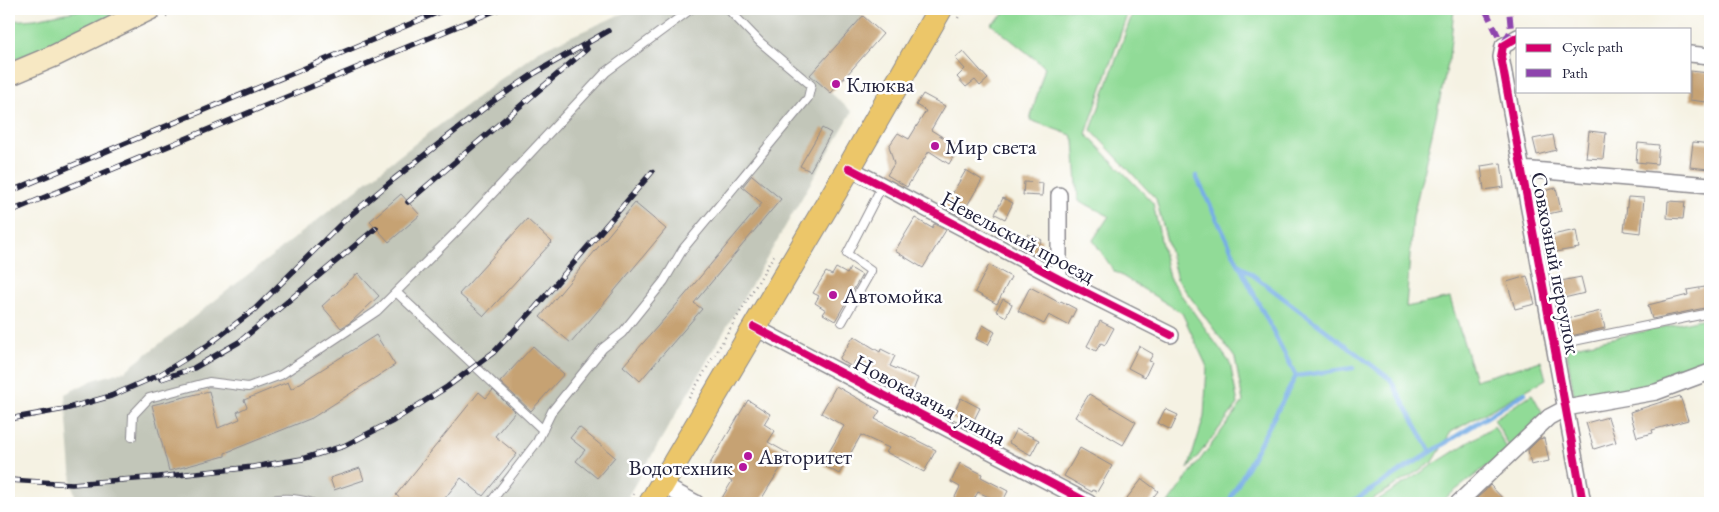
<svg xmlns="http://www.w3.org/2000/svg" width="1719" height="512" viewBox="0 0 1719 512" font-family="'EB Garamond',serif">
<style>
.industrial{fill:#c2c6b9}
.green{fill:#91db97;stroke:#5a7e69}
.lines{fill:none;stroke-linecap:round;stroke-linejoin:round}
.stream{stroke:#77aee6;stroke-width:4.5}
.building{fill:#c6a273}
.lane-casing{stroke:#8c8a8f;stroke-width:10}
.street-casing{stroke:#8c8a8f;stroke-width:18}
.secondary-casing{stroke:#8c8a8f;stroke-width:24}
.primary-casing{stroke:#8c8a8f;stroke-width:26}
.path{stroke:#8c8a8f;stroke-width:2.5;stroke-dasharray:1 4;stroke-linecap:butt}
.lane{stroke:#fff;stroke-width:8}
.street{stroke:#fff;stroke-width:15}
.secondary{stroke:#f7e8c3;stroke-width:21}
.primary{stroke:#ecc669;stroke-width:24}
.rail-casing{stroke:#22223b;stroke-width:5.5}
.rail{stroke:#fff;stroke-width:4;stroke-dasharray:11;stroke-linecap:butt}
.quiet{stroke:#8e44ad;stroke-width:6;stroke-dasharray:12 6;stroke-linecap:butt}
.cycleway-casing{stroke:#fff;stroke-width:11}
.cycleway{stroke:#d6006c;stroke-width:8}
.poi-dot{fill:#b5179e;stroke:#fff;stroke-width:2}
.labels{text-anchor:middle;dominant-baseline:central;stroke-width:5;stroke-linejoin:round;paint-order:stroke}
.poi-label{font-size:22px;fill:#22223b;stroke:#fff;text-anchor:start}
.street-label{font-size:22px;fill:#22223b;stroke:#fff}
</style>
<rect width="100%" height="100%" fill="#fff"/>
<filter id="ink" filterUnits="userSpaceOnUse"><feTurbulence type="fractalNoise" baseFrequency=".02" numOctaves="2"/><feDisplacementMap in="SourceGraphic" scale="10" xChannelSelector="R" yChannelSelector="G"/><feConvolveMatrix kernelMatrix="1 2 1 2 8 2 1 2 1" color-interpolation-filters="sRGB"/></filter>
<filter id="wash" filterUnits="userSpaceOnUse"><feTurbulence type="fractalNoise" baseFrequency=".0096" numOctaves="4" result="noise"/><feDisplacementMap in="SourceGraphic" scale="20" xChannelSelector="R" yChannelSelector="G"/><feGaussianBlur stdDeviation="1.12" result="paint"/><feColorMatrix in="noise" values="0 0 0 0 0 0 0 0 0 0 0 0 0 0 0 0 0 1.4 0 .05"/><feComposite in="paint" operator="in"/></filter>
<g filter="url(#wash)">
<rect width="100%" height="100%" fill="#f5f2e3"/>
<!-- industrial -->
<path class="industrial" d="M633,9H855L863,16L811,75L852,112L624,503H77L72,484L65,394L93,380L125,371L421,139L540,50Z"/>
<!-- green -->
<path class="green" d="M86,9H133L9,62V21L35,19Z
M1011,9H1129L1086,134L1153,203L1169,278L1230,363L1238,404L1188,469L1204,417L1207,367L1182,313L1114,271L1093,240L1109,216L1078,200L1074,140L1071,135L1030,120L1045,67L991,24Z
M1134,9H1454L1449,59L1413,217L1406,307L1450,298L1475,380L1541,361L1546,379L1451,432L1433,462L1366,503H1168L1243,402L1235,358L1177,279L1156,199L1091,130Z
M1710,317V365L1655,386L1575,401L1566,348Z
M1532,394L1544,415L1510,448L1494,419Z
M1494,426L1508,450L1439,503H1373Z"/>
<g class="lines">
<!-- stream -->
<path class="stream" d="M1196,176L1239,265L1296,376L1228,503
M1241,266L1390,379L1431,452
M1296,376L1353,368
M1350,503L1525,393"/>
</g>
<g id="blocks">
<!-- building -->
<path class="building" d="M863,16L883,34L831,93L810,75Z
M963,51L988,79L980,86L975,80L966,87L957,77L965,69L955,58Z
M1690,71L1709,73L1706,102L1690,100Z
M923,94L945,106L931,130L959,147L949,164L929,151L907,187L887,175L894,164L889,146L898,133L909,139L926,111L916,105Z
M822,128L831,133L810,171L800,166Z
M1589,131L1606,133L1603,159L1586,158Z
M1553,135L1556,150L1537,155L1533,139Z
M1693,142L1710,144L1709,169L1690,167Z
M1638,143L1659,145L1657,164L1636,162Z
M1501,163L1504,187L1484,190L1481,166Z
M966,170L982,180L961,216L944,208Z
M752,175L781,199L694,303L702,309L640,381L623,366L685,295L762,203L742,187Z
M1024,182L1043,183L1042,196L1023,195Z
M1556,188L1561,211L1540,216L1535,193Z
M401,194L420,215L389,242L370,221Z
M1628,197L1644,198L1641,233L1624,231Z
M1003,198L1013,203L1005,219L995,214Z
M1668,201L1685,202L1683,219L1667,218Z
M635,203L666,229L571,343L540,317Z
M915,218L932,228L934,224L946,230L923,268L895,251Z
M527,219L552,242L484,316L459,294Z
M1576,230L1579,248L1555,252L1552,235Z
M1028,234L1042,240L1034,255L1021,248Z
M989,265L1011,277L997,304L975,292Z
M836,268L847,274L850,268L862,275L835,321L823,314L826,310L815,303L819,296L813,293L826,272L832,275Z
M358,273L379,296L351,322L341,328L322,306Z
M1527,276L1535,304L1515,309L1507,282Z
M1581,277L1585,293L1564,298L1561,281Z
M1030,287L1060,303L1061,301L1076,309L1068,325L1049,315L1044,324L1018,311Z
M1705,287L1709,307L1652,319L1648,305L1688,295L1687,290Z
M1003,299L1012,304L1006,317L996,311Z
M1601,311L1605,328L1571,336L1567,319Z
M1100,321L1114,328L1105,345L1101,343L1096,351L1087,346Z
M983,325L995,332L988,345L976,339Z
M376,335L395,365L312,418L225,453V456L169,471L152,405L209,391L218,428L240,419L237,412L247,407L244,400L288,382L291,389Z
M854,336L880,352L881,349L895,356L890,366L918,378L911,396L881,383L884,377L855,361L852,367L839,359Z
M533,346L564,374L531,411L500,382Z
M1139,346L1153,354L1149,361L1152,362L1145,377L1128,368Z
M836,386L880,411L875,419L936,450L924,472L886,452L889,448L861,435L839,474L822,464L844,426L821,413Z
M493,390L515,412L495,436L517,454L483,496L461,478L441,503H406L396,495L479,392L486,398Z
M1089,394L1136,422L1123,445L1075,417Z
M1680,396L1688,420L1652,430L1653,433L1637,437L1630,412Z
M961,398L980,408L970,428L951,418Z
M748,400L770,414L764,424L775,431L768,442L789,454L759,503H719L732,481L708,467Z
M1165,409L1178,415L1171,430L1158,423Z
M1608,417L1616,442L1594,449L1586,423Z
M579,427L615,457L597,478L576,461L585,450L570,438Z
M1016,429L1039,440L1031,455L1009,443Z
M1544,438L1549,461L1531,465L1528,450L1539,439Z
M1080,448L1112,466L1097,492L1093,490L1092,492L1064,476Z
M960,463L982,474L981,477L1008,491L1002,503L978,492L972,503H952L960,487L951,482Z
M360,468L364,480L334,490L330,478Z
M1142,479L1158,491L1149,503H1123Z
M1490,485L1507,503H1471L1485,491Z"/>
</g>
</g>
<g filter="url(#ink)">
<use href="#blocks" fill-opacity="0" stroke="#8c8a8f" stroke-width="1"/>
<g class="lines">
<!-- lane casing -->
<g class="lane-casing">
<path id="lane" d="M396,292L543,430
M842,322L871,271L847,254L882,186
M1554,345L1710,313
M132,437L133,415L149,398L209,382L248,387L281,375L377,311L464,224L606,72L691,9
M256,503C274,498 295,497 312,503
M490,503L537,442L552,411L603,348L622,333L664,281L683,249L808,98L811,85L760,42L728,9"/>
</g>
<!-- street casing -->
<g class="street-casing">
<path id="street" d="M1518,37L1503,46L1501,57L1583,503
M1690,54L1710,56
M849,168L1059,279L1171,335
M1521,169L1710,185
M1059,279V195
M754,327L1089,503
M662,485L696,503
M1458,503L1549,417L1566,408L1656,392L1710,372"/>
</g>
<!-- secondary casing -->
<g class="secondary-casing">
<path id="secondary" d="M9,75L54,56L150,9"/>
</g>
<!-- primary casing -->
<g class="primary-casing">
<path id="primary" d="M651,503L849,168L940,9"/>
</g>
<!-- path -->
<path class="path" d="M166,16L181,9
M958,18L963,9
M689,398L774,255
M628,503L634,494"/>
<!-- lane -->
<use href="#lane" class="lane"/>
<!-- street -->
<use href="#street" class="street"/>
<!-- secondary -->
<use href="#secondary" class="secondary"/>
<!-- primary -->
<use href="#primary" class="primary"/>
<!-- rail casing -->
<g class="rail-casing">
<path id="rail" d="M9,192L446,9
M408,202L587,49
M9,212L499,9
M161,379L194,368L239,342L376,228
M9,419L65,409L111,396L161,374L208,345L255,309L346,219L394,179L492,102L535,73L608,31
M9,480L72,484L159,477L253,467L302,459L344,446L393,421L447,387L494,352L535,308L652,172
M9,500L16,503"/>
</g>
<!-- rail -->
<use href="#rail" class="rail"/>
<!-- quiet -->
<path class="quiet" d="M1485,9L1503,46
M1504,43L1511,30L1509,9"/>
<!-- cycleway casing -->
<g class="cycleway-casing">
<path id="cycleway" d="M1518,37L1503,46L1501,57L1583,503
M849,168L1059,279L1171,335
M754,327L1089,503"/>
</g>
<!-- cycleway -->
<use href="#cycleway" class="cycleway"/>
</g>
</g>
<!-- markers -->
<g class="poi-dot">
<circle cx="836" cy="84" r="5"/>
<circle cx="935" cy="146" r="5"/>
<circle cx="833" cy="295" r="5"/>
<circle cx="748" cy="456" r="5"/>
<circle cx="743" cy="467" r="5"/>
</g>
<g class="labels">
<!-- poi labels -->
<g class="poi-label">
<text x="846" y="84">Клюква</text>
<text x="945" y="146">Мир света</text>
<text x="843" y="295">Автомойка</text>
<text x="758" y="456">Авторитет</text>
<text x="733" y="467" text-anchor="end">Водотехник</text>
</g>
<!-- street labels -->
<g class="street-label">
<text transform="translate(1018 237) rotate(28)">Невельский проезд</text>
<text transform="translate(1556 263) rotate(79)">Совхозный переулок</text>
<text transform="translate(930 400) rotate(28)">Новоказачья улица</text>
</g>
</g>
<!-- margin -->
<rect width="1719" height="512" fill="none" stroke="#fff" stroke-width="30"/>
<!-- legend -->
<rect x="1516" y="28" width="175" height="65" fill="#ffffff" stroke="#a7a7b1"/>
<rect x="1526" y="44" width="25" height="8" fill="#d6006c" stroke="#a7a7b1"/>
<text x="1562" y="52" font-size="15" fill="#22223b">Cycle path</text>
<rect x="1526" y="69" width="25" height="8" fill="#8e44ad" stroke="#a7a7b1"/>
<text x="1562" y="78" font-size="15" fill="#22223b">Path</text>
</svg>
